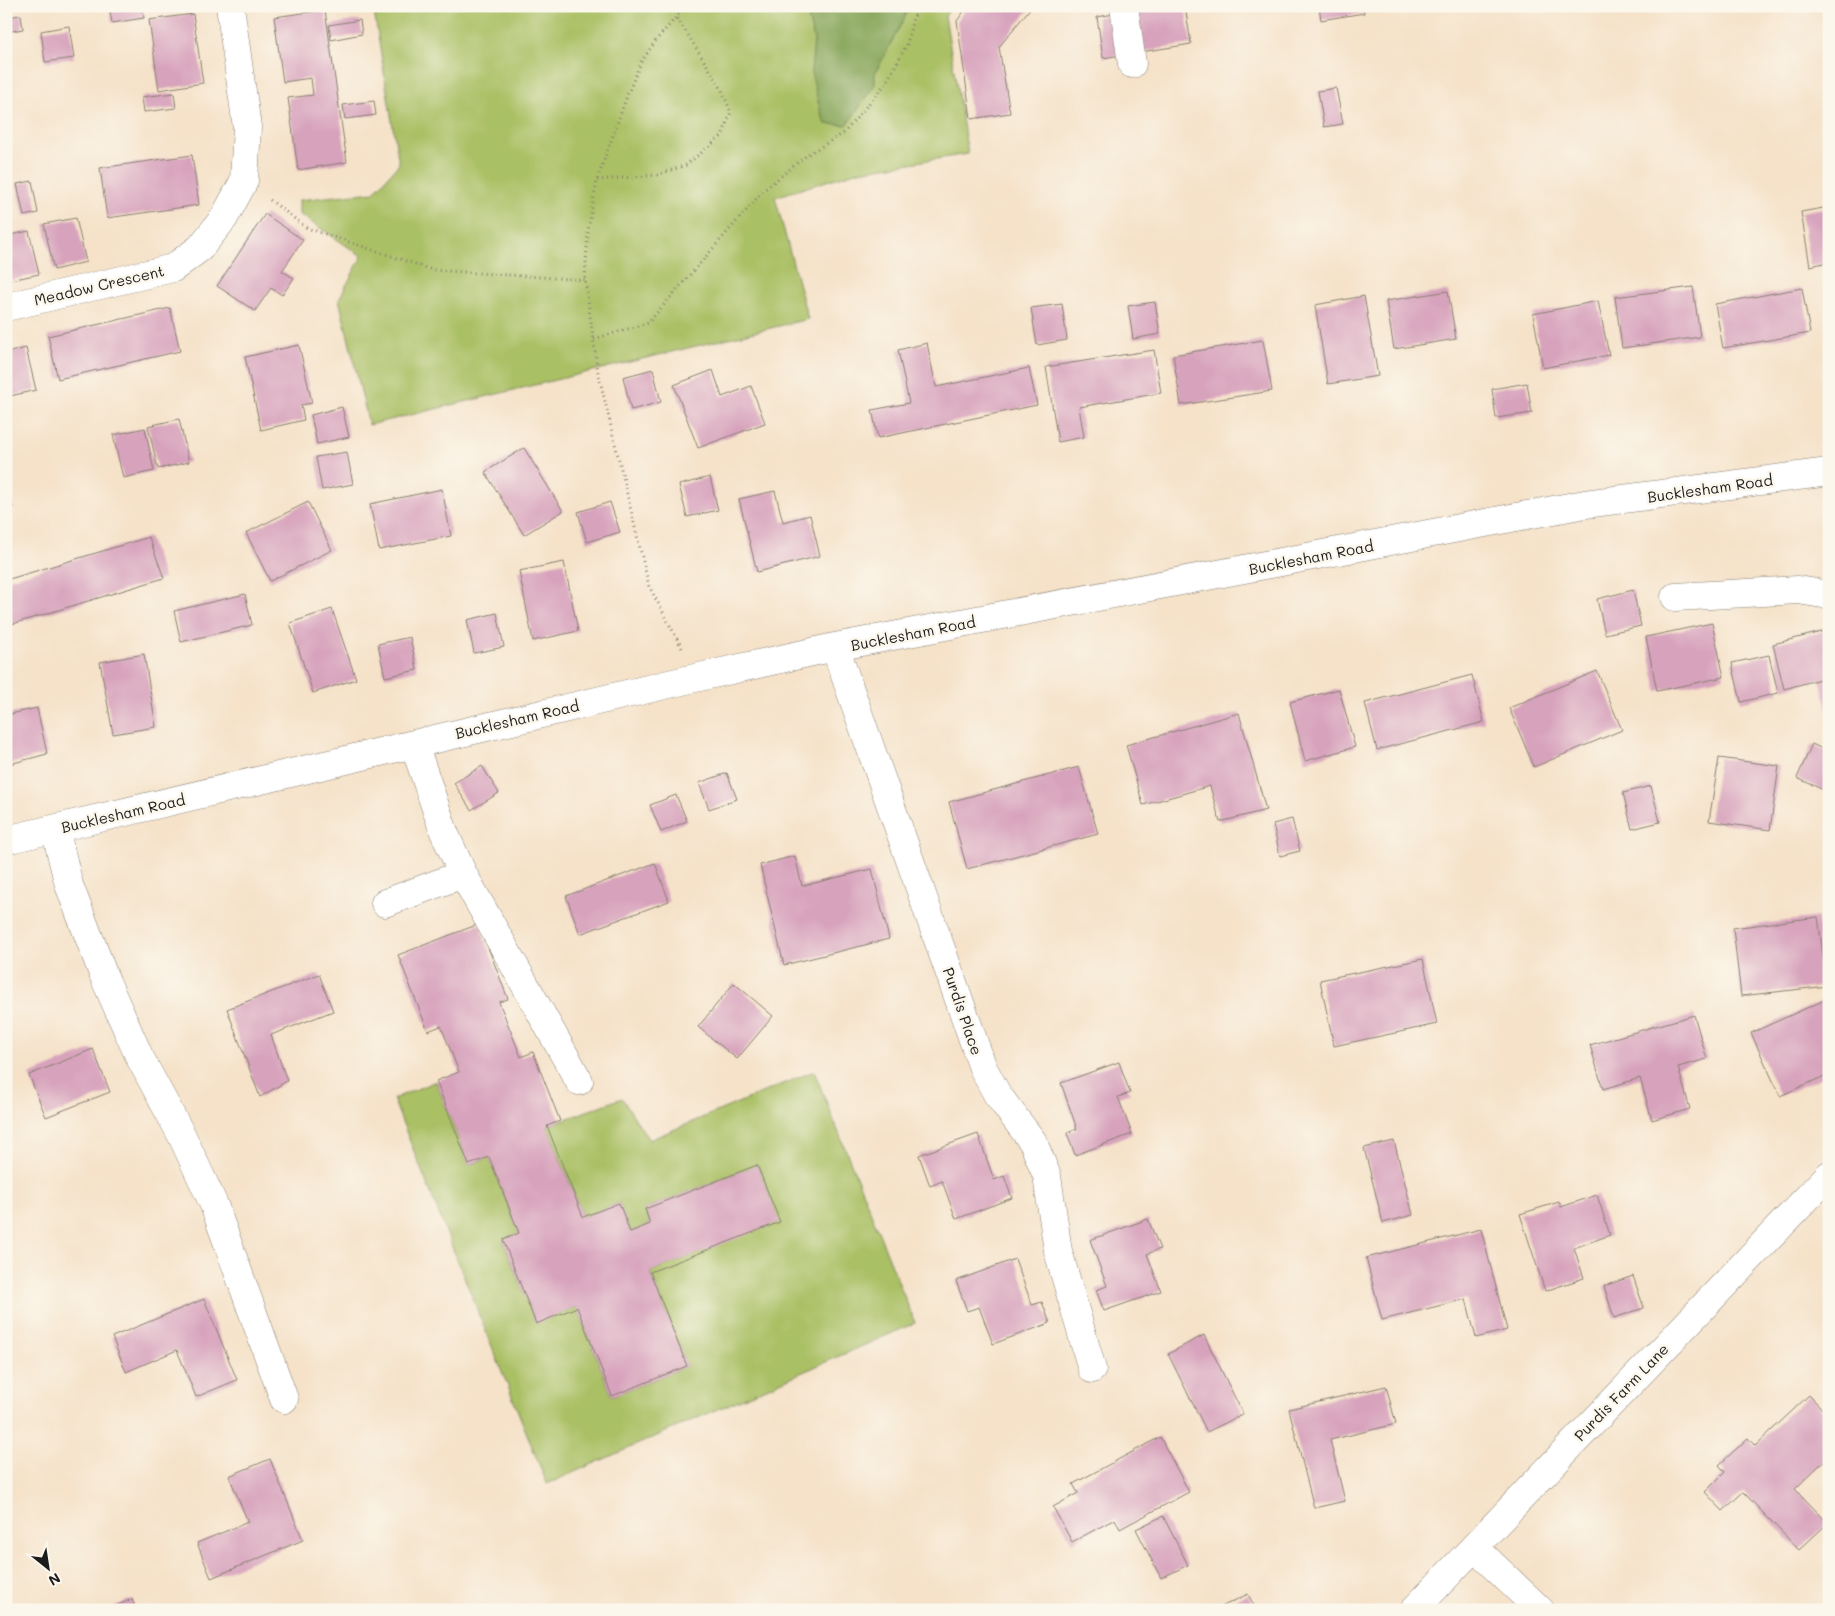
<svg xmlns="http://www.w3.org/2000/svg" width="1835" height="1616" viewBox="0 0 1835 1616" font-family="Mali,sans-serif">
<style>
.green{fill:#aac065;stroke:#636e40}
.forest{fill:#87a65a;stroke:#52613b}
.building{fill:#d7a2bc}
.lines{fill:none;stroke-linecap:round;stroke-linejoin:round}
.minor-casing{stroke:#887f72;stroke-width:29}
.path{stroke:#887f72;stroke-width:3;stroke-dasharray:1 4;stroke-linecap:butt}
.minor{stroke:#fff;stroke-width:28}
.labels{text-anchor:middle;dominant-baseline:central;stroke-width:5;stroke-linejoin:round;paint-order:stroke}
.street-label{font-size:15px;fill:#1c1c1c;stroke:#fbf7ec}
</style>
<rect width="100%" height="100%" fill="#fbf7ec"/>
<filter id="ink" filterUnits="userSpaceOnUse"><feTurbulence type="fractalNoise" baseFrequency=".02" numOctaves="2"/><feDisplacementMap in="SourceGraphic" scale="10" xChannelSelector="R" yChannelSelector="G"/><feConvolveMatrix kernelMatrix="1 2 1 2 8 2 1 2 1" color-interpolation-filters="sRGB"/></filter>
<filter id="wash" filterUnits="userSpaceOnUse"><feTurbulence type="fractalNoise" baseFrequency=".0096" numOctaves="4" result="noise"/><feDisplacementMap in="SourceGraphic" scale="20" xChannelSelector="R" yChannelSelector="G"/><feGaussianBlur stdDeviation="1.12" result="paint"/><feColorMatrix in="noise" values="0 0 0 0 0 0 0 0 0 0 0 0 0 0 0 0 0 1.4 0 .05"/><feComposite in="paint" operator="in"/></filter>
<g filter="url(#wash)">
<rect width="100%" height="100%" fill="#f5e2c9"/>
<!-- green -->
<path class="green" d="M373,6H952L945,16L968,154L859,171L775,197L808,319L369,425L339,299L362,256L299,214V200L374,192L399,164Z
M814,1071L915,1323L547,1484L393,1099L436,1081L469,1165L489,1157L519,1233L503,1240L536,1323L577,1307L612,1396L687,1366L650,1272L779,1221L757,1165L645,1209L650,1224L630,1232L619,1203L583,1217L547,1126L622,1098L649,1140Z"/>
<!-- forest -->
<path class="forest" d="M805,6H908L905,17L875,73V84L847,125L826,124L821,113L811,72L814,40Z"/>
<g id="blocks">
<!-- building -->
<path class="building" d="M109,6H142L144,18L112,23Z
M968,6H1032L999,47L1010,113L971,119L957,21Z
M1159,6H1185L1191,44L1103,58L1097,17Z
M1319,6H1363L1364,13L1321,20Z
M325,10L347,162L298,170L288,98L313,95L311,78L283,82L274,17Z
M193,14L203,83L159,90L149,20Z
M21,15L23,29L6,32V17Z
M360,20L362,34L331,40L329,25Z
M69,26L74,58L45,62L41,31Z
M1336,88L1343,124L1324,127L1318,91Z
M174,93L176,108L144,112L142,97Z
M374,101L376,115L345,119L343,105Z
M192,155L199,205L107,218L100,168Z
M32,181L38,213L24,216L17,184Z
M1829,207V262L1810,266L1801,212Z
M265,214L303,240L282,271L294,278L282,295L271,288L255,311L217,286Z
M76,218L86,262L54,270L44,224Z
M29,231L39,274L6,281V236Z
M1693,287L1700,337L1622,348L1615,297Z
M1802,288L1810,333L1723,348L1715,304Z
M1448,291L1456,339L1394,349L1386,301Z
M1364,296L1378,376L1328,384L1315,305Z
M1598,301L1609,355L1543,368L1533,314Z
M1155,302L1160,334L1133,339L1128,306Z
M1062,304L1067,340L1037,345L1031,308Z
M170,308L180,351L58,379L48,336Z
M1263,340L1272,391L1181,405L1173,355Z
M927,343L936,387L1029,368L1037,405L878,438L872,410L909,403L898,350Z
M299,345L312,403L301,405L304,420L261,430L245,357Z
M26,348L36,390L6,397V353Z
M1154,350L1161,393L1079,407L1084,437L1058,442L1046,367Z
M653,369L661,402L631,410L623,377Z
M713,370L722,397L751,386L765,423L698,448L674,385Z
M1527,383L1532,413L1496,418L1492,389Z
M342,407L349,437L317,444L311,415Z
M179,419L189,462L158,469L148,426Z
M145,428L154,471L123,478L113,435Z
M524,448L563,511L524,535L485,472Z
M347,452L353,484L322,490L316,457Z
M710,477L718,510L687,517L679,485Z
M6,483L13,508L6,509Z
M442,489L451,536L379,550L370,504Z
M775,491L783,522L810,515L820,556L757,572L739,499Z
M308,502L332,550L270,581L246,533Z
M610,502L620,532L587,542L578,512Z
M149,537L164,578L6,626V580Z
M564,562L578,631L533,641L519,571Z
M1633,590L1641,626L1605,634L1597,599Z
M245,594L252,625L181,642L174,611Z
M332,609L356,679L313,693L290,623Z
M497,613L504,647L474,653L467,620Z
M1712,623L1724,677L1657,691L1646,637Z
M1829,630V711H1828L1820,679L1784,689L1773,644Z
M410,637L417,670L385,677L378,644Z
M144,654L156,727L113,734L100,662Z
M1769,655L1778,693L1741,702L1732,663Z
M1597,671L1622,730L1534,767L1509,708Z
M1472,675L1484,722L1377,750L1365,703Z
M1339,689L1355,747L1305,761L1290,702Z
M37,708L47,754L6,765V715Z
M1239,713L1266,810L1220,822L1210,786L1143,805L1126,745Z
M1812,744L1829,752L1828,792L1797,778Z
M1719,758L1779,766L1770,830L1709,821Z
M482,766L499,793L471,810L454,783Z
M1079,767L1098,834L967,869L949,802Z
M727,773L737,799L709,809L699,783Z
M1651,786L1660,822L1632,829L1623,793Z
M676,795L687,821L661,832L650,805Z
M1292,819L1300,851L1280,856L1273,824Z
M795,856L802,886L872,869L889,939L784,965L760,865Z
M655,863L669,901L580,934L566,896Z
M1818,917L1827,986L1741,996L1733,928Z
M479,924L508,999L499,1002L521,1057L533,1052L560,1121L547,1126L583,1217L619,1203L630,1232L650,1224L645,1209L757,1165L780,1222L650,1272L687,1366L612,1396L577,1307L536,1324L503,1240L519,1233L489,1157L469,1165L436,1081L459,1072L441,1026L428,1031L398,955Z
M1423,959L1437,1024L1334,1046L1320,980Z
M319,974L333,1011L271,1035L287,1081L260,1097L227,1009Z
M734,983L773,1016L737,1059L698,1027Z
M1829,998V1074L1780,1096L1751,1033Z
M1694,1015L1707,1059L1678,1067L1690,1109L1652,1120L1640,1078L1603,1089L1590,1045Z
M93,1049L110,1092L46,1117L29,1075Z
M1119,1062L1130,1093L1118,1097L1132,1134L1075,1155L1067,1133L1077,1129L1061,1083Z
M978,1134L994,1180L1004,1176L1012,1198L956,1219L942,1181L930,1186L919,1155Z
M1394,1141L1413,1215L1383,1223L1364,1148Z
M1597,1195L1610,1235L1574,1248L1584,1278L1545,1291L1520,1214L1559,1202L1561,1207Z
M1148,1219L1160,1249L1147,1254L1161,1291L1104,1311L1096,1290L1107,1286L1090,1240Z
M1481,1229L1507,1330L1476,1338L1466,1299L1382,1320L1366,1258Z
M1015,1259L1032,1305L1042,1302L1050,1323L993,1344L979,1307L967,1311L956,1281Z
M1633,1276L1644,1308L1614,1318L1604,1286Z
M204,1299L237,1380L196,1397L177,1350L126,1372L112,1337Z
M1204,1335L1243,1414L1207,1432L1168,1354Z
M1386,1386L1396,1424L1330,1440L1345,1501L1314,1508L1289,1409Z
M1809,1395L1829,1416V1456L1795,1489L1828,1523L1799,1550L1743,1492L1723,1511L1705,1492L1725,1472L1719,1465L1748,1438L1755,1446Z
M1160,1437L1189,1492L1120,1529L1115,1519L1072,1542L1053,1507L1078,1493L1073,1484Z
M270,1459L303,1540L211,1578L197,1543L248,1522L229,1476Z
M1163,1516L1188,1565L1161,1578L1136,1529Z
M1248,1594L1256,1610H1215Z
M132,1599L136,1610H106Z"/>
</g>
</g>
<g filter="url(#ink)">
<use href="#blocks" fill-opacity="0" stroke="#887f72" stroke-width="1"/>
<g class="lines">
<!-- minor casing -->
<g class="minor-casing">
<path id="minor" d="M1124,6L1132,64
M6,307L173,268L200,248L224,218L244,181L247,127L230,6
M1675,597L1798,590L1829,595
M835,647L983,1068L997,1094L1033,1142L1047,1176L1058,1251L1092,1369
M414,744L444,832L463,874L579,1081
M55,829L69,885L105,979L139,1056L182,1136L214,1205L284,1399
M6,840L686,680L835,647L1585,504L1829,472
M385,903L463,874
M1474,1547L1540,1610
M1414,1610L1829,1175"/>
</g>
<!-- path -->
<path class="path" d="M597,180L657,175L686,165L722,136L731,112L721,88L676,16
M270,200L307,228L433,270L585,280
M594,339L648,323L764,190L807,155L844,133L886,83L907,44L913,18L922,6
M682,648L649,586L598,372L585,280L588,231L597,180L628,93L641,62L657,39L686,6"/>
<!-- minor -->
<use href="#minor" class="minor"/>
</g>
</g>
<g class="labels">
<!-- street labels -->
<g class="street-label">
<text transform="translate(99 285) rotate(-13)">Meadow Crescent</text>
<text transform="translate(1710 488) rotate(-8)">Bucklesham Road</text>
<text transform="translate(1311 557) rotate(-11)">Bucklesham Road</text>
<text transform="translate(913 633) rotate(-11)">Bucklesham Road</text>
<text transform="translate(517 719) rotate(-13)">Bucklesham Road</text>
<text transform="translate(123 813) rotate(-13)">Bucklesham Road</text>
<text transform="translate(963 1011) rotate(71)">Purdis Place</text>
<text transform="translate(1621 1392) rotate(-46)">Purdis Farm Lane</text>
</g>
</g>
<!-- margin -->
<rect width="1835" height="1616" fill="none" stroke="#fbf7ec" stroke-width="25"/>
<!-- north arrow -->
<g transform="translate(48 1568) rotate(150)" stroke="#fbf7ec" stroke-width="4" paint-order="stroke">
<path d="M0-4L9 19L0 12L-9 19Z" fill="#1c1c1c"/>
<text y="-8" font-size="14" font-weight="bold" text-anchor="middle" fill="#1c1c1c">N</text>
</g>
</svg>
